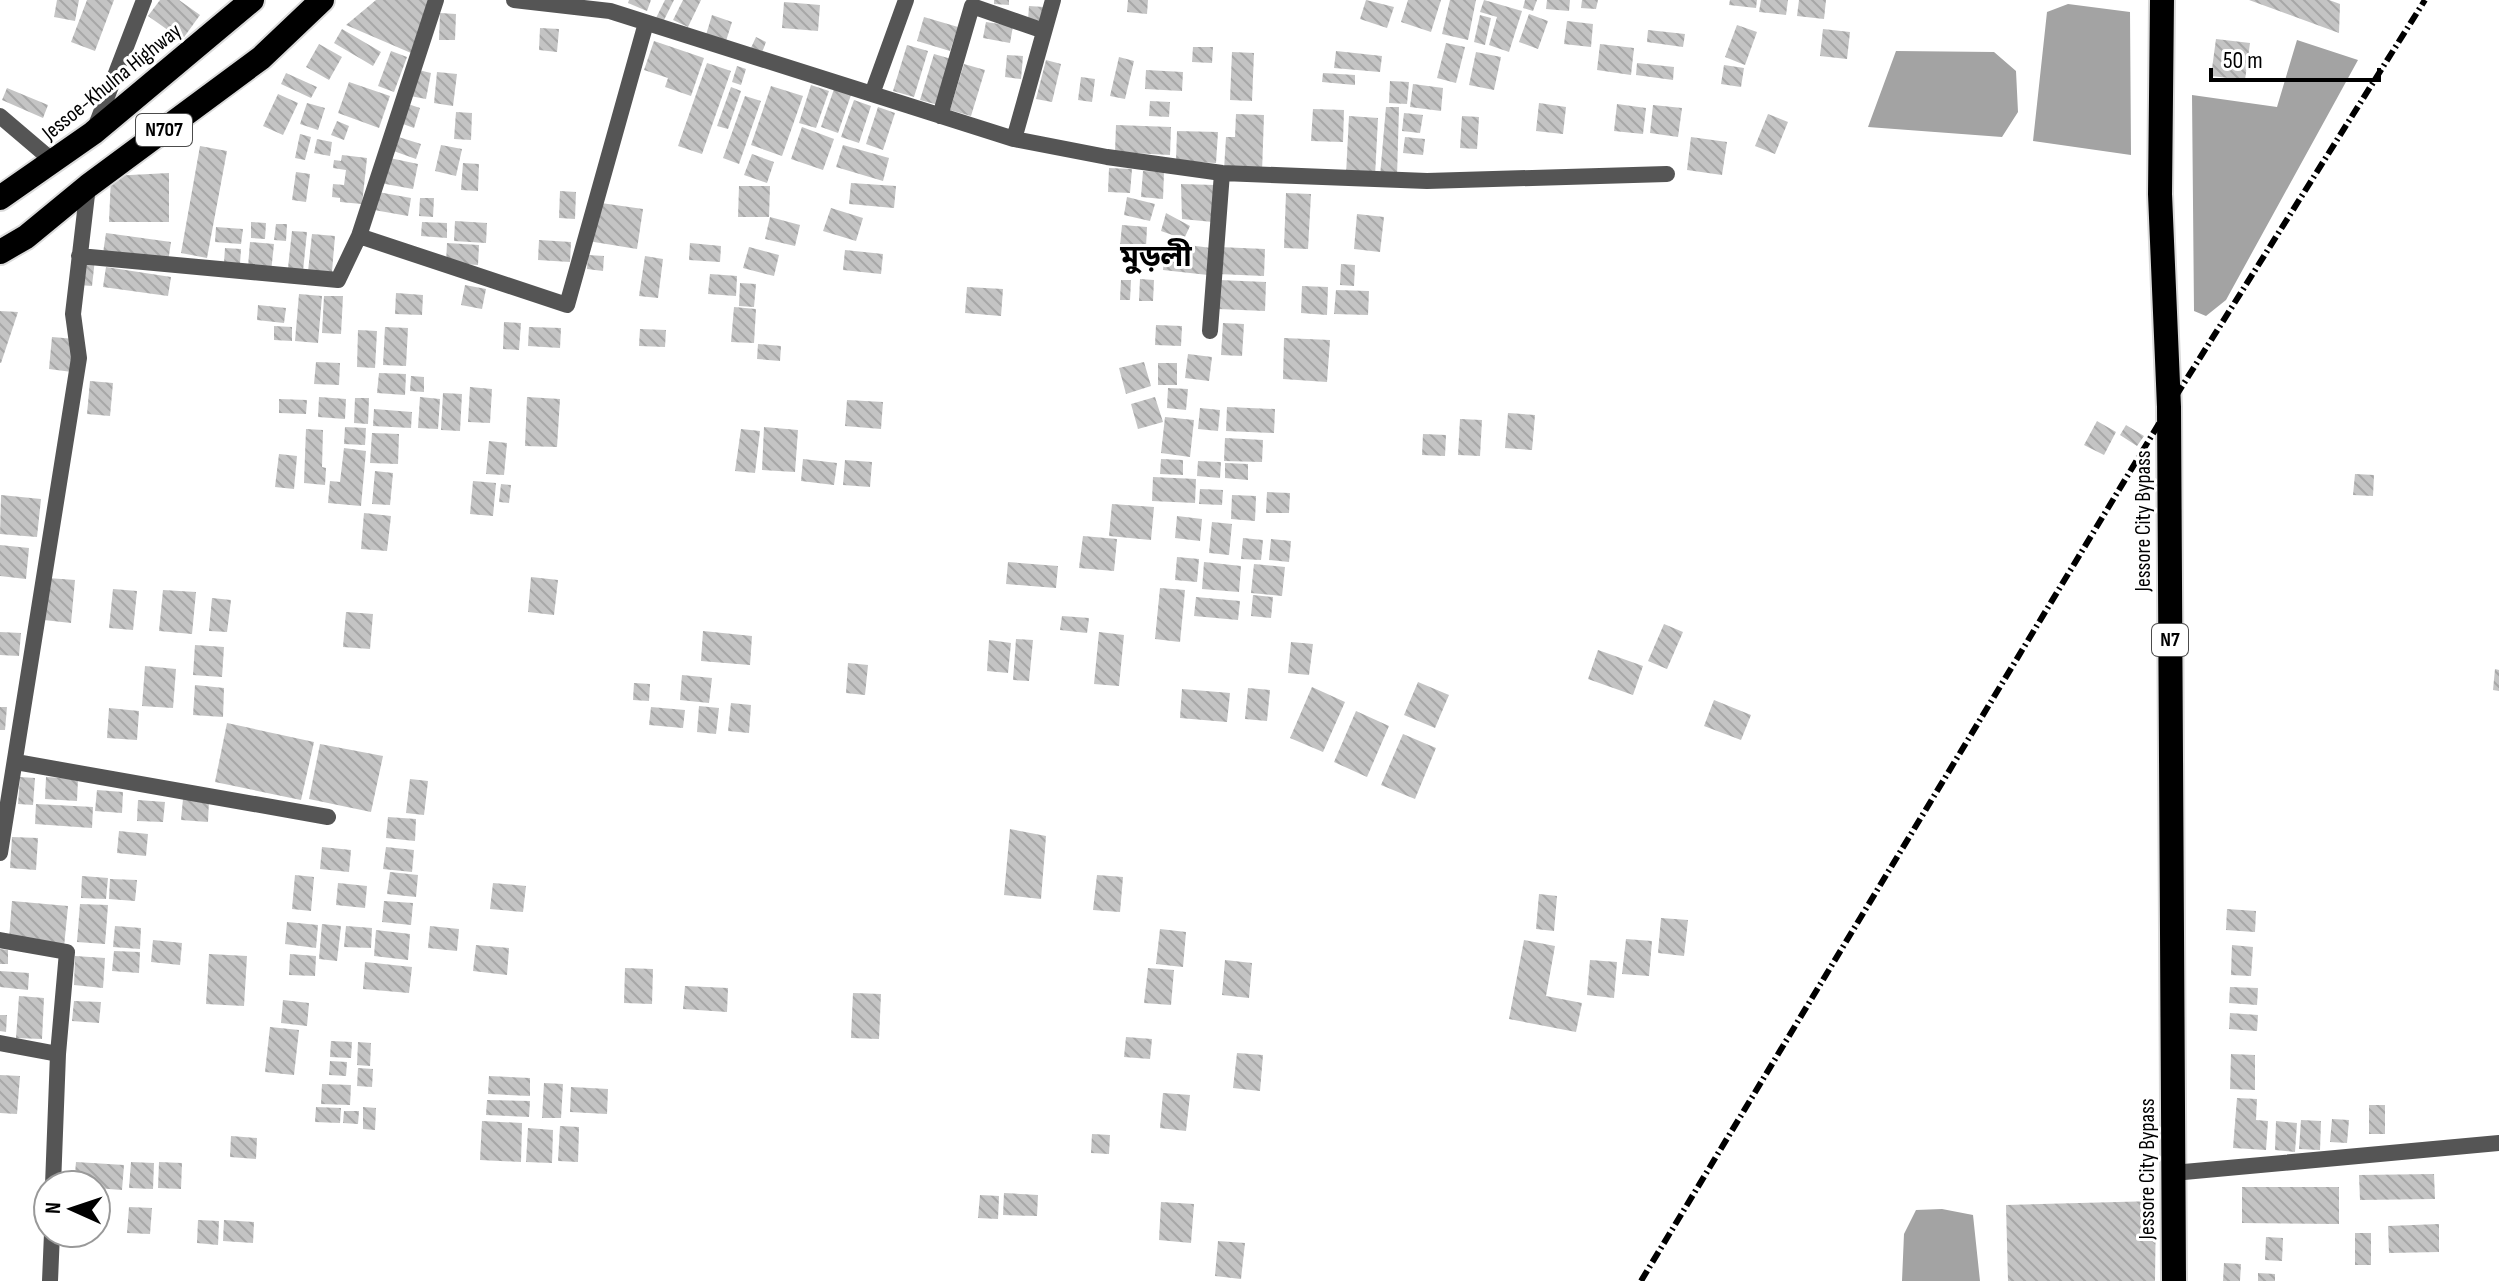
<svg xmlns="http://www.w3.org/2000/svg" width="2499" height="1281" viewBox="0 0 2499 1281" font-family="'Sofia Sans Condensed','Noto Sans Bengali',sans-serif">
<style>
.water{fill:#a3a3a3}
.building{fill:url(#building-back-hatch)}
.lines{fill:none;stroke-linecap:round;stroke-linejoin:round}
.highway-casing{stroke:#dbdbdb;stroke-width:28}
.street{stroke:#555;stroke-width:16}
.highway{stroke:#000;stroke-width:24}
.rail{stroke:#000;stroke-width:6;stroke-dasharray:12 4 2 4;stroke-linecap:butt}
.labels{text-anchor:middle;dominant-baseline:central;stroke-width:6;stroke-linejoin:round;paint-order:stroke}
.shield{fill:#fff;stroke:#4c4c4c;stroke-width:2}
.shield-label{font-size:20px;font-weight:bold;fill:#000}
.street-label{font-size:22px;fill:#000;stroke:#fff}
.district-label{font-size:30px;font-weight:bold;fill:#000;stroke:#fff}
</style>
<defs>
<pattern id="building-back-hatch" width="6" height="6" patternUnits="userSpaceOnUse" patternTransform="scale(2)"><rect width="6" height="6" fill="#c4c4c4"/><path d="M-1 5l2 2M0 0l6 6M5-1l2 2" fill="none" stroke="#a7a7a7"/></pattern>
</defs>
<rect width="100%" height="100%" fill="#fff"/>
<!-- water -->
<path class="water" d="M2068,4L2130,12L2131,155L2033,141L2047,12Z
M2297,40L2358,60L2226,300L2206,316L2194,311L2192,95L2277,107Z
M1896,51L1994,52L2016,71L2018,112L2002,137L1868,127Z
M1942,1209L1973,1215L1980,1281H1902L1904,1234L1916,1210Z"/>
<!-- building -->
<path class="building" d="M57,0H79L75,21L54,17Z
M87,0H114L95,51L71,42Z
M160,0H179L200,15L182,40L148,16Z
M376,0H429L411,53L346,25Z
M629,0H651L647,11L628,3Z
M665,0H674L663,22L656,18Z
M683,0H701L688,27L673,20Z
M994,0H1009V5L994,4Z
M1128,0H1148L1147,14L1127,12Z
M1366,0L1394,7L1387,28L1360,19Z
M1408,0H1441L1431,32L1401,22Z
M1450,0H1476L1468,40L1442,34Z
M1484,0L1522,11L1509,52L1489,45L1497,17L1480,12Z
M1525,0H1537L1533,11L1523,8Z
M1547,0H1570L1569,11L1546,9Z
M1582,0H1598L1596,9L1581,8Z
M1730,0H1757L1756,8L1729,5Z
M1761,0H1788L1786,15L1759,12Z
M1799,0H1826L1824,19L1797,16Z
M2249,0H2329L2340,4L2339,33Z
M784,2L820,5L818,31L782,28Z
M1029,6L1044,7L1042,22L1028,20Z
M440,13L456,14L455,40H439Z
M1529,14L1548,21L1538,49L1519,42Z
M712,15L732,22L726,41L706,35Z
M1480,15L1491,18L1485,45L1474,42Z
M924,17L958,27L950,51L917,41Z
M1567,21L1593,24L1591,47L1564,44Z
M986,22L1013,26L1010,43L983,38Z
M1737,25L1757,32L1745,65L1725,57Z
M540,28L559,29L557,52L539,50Z
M342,29L381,52L373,66L334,43Z
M1823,29L1850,32L1847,59L1820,56Z
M1648,30L1685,34L1683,47L1647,42Z
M756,37L766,42L761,55L750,50Z
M2216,39L2250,43L2245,80L2211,76Z
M654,41L704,58L691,96L665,87L668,78L644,70Z
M1446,43L1465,47L1456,83L1437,78Z
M319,44L342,57L329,80L306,67Z
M1600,44L1634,48L1631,75L1597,70Z
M907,45L928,51L914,97L893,91Z
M1193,47H1213L1212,63L1192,62Z
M391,51L407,57L394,92L378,86Z
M1336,51L1382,56L1380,72L1334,68Z
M1232,52L1254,53L1252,101L1230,100Z
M1476,52L1501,57L1494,90L1469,85Z
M934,54L955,60L942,106L920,100Z
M1007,55L1023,56L1021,79L1005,77Z
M1119,57L1134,61L1125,99L1110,96Z
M1046,60L1061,64L1052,102L1036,99Z
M707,63L731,71L702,154L678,146Z
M1637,63L1674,67L1673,80L1636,75Z
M964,64L985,70L971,116L950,110Z
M1724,65L1744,68L1741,87L1721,84Z
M737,66L746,69L741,85L732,82Z
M410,68L431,73L426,99L405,95Z
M1146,70L1183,72L1182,91L1145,89Z
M437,72L457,74L453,106L434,103Z
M286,73L317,87L311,98L281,84Z
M1323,73L1355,75V85L1322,82Z
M1081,77L1095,79L1092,102L1078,100Z
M1390,81L1409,82L1407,104L1389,103Z
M349,82L390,96L379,128L338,113Z
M1413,84L1443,88L1441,111L1410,107Z
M811,85L829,91L816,128L799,123Z
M771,86L803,96L782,156L751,145Z
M731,87L741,91L728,129L717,126Z
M7,88L48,105L43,118L2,100Z
M834,89L851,95L838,133L821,127Z
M278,94L298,103L283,135L263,126Z
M745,96L761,101L739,164L723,158Z
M854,100L871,106L859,143L841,137Z
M399,101L420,108L414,128L392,120Z
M1150,101L1170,102L1169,117L1149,116Z
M307,103L325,108L318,130L300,124Z
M1539,103L1566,107L1563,134L1536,131Z
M1617,104L1646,108L1643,134L1614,131Z
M1653,105L1682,108L1678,137L1650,133Z
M878,107L895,113L883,150L866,144Z
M1386,107H1399L1397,177L1380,176Z
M1313,109L1344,110L1343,142L1311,141Z
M456,112L472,113L471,140L454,139Z
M1404,113L1423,115L1420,133L1402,131Z
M1236,114L1264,115L1262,172L1224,170L1226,137H1235Z
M1768,114L1788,122L1775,154L1755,146Z
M1349,116L1378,118L1375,176L1346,175Z
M1462,116L1479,117L1477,149L1460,148Z
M337,121L349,126L344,140L331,135Z
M1116,125L1171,127L1170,155L1115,152Z
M802,127L834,139L823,170L791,159Z
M1177,131L1218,132L1216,163L1176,161Z
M300,134L311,137L305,160L295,158Z
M392,135L421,144L416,159L388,149Z
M1405,137L1425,139L1423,155L1403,153Z
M1691,137L1727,142L1722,175L1687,170Z
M317,139L332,142L330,156L314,153Z
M441,145L462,149L456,176L435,171Z
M843,145L889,158L883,181L836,167Z
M200,146L227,151L207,258L181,253Z
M752,154L774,162L767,183L744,175Z
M342,155L367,158L362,204L340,202V198L332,197L333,184L344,185L346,170L333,168L334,160L341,161Z
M385,157L418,164L413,189L380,183Z
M463,163L479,164L478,191L461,190Z
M1109,168L1132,169L1130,193L1108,192Z
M1143,171L1164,172L1163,199L1141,197Z
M296,172L310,174L306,202L292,200Z
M169,173V222H109L111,176Z
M851,183L896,186L894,208L849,204Z
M1181,184L1215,185L1213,222L1182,219Z
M739,186H770L769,217H738Z
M560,191L576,192L575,219L559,218Z
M378,192L411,198L408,216L374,210Z
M1286,193L1311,194L1308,249L1284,248Z
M1127,197L1155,204L1150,221L1124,215Z
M420,198H434L433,217L419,216Z
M594,202L643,209L637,249L588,241Z
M831,208L863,218L856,241L823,231Z
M1166,213L1190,226L1184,239L1161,231Z
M1357,214L1384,217L1380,252L1354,249Z
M770,217L800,225L795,246L765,239Z
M455,221L487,223L486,243L454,241Z
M251,222L266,223L265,239L251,238Z
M422,222L447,223V238L421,236Z
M276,224H287L286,241L274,240Z
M1122,225L1147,227L1146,247L1120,246Z
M216,227L243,229L241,244L215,242Z
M292,231L307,232L302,281L288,268Z
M106,233L171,242L168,262L103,253Z
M312,234L335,236L331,283L307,281Z
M539,240L571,242L570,262L538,260Z
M250,242L274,244L270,281L247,279Z
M1166,242L1211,248L1208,275L1163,270Z
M447,243L479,245L478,265L446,263Z
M690,243L721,246L720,262L689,260Z
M749,247L779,255L774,276L743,268Z
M1219,247L1265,249L1264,276L1218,274Z
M225,248L241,249L239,278L223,277Z
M845,250L883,254L881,274L843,270Z
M588,255L604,256L603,271L587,269Z
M645,256L663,259L658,298L639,296Z
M82,258L95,259L92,286L79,285Z
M1341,264L1355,265L1354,286L1340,285Z
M106,267L171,277L168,296L103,287Z
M710,274L737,276L736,296L708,294Z
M1140,279L1154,280L1153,301H1139Z
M1121,280H1131L1130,300H1120Z
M1219,280L1266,282L1265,311L1218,309Z
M740,283L756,284L754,307L739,306Z
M465,285L486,289L482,309L461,305Z
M1302,286L1328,287L1327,315L1301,313Z
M967,287L1003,289L1001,316L965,313Z
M1336,290L1369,291L1368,315L1334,314Z
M396,293L423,295L422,315L395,314Z
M299,294L322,296L318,343L295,341Z
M324,296H343L341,334L322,333Z
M258,305L286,308L284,323L257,320Z
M734,307L756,309L754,343L731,342Z
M0,311L18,312L1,363H0Z
M504,322L521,323L519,350L503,349Z
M1223,323L1244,324L1242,356L1221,355Z
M1156,325L1182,326L1181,346L1155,345Z
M274,326L292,327V341L274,340Z
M385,327L408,328L406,366L383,365Z
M529,327L561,328L560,348L528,346Z
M640,329L666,330L665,347L639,346Z
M358,330L377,331L375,368L357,367Z
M52,337L75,339L72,372L49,369Z
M1284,338L1330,340L1327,382L1283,379Z
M758,344L781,346L780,361L757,359Z
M1188,354L1212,357L1209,381L1185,378Z
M316,362L340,363L339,385L314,384Z
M1144,362L1151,386L1126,394L1119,368Z
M1158,363H1177V385H1158Z
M379,373L406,374L405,395L377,393Z
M411,376L424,377V392L410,391Z
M90,381L113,383L110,416L87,414Z
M470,387L492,389L490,423L468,422Z
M1168,388L1188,389L1186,410L1167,408Z
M443,393L462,394L460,431L441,430Z
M319,397L346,399L345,419L318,417Z
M420,397L440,399L438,429L418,428Z
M527,397L560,399L557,447L525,446Z
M1155,397L1163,422L1138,429L1131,404Z
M355,398H369L368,424L354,423Z
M279,399L307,400L306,414L279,413Z
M847,400L883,402L881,429L845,426Z
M1227,407L1275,409L1274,433L1226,431Z
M1200,408L1220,410L1218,431L1198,429Z
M374,409L412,412L411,428L373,426Z
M1508,413L1535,415L1532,450L1505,448Z
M1165,417L1194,420L1190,457L1161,453Z
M1460,419L1482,420L1480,456L1458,455Z
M2097,421L2116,432L2104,455L2084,445Z
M2126,425L2144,436L2137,446L2120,435Z
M345,427L366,428L365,445L344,444Z
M764,427L798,430L795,472L762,470Z
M306,429L323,430L322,467L326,468L325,485L304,483Z
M741,429L760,431L755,473L735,471Z
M372,433L399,434L398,464L370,463Z
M1423,434L1446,435L1445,456L1422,455Z
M1225,438L1263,440L1262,462L1224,461Z
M489,441L507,443L504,475L486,474Z
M344,448L366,451L361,506L328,503L330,481L340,482Z
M279,454L297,456L294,489L275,487Z
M803,459L837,463L834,485L801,481Z
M1161,459L1183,460V475L1160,474Z
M845,460L872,462L870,487L843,485Z
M1198,461L1221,462L1220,478L1197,476Z
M1225,463L1248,464V480L1225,478Z
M375,471L393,473L390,505L372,504Z
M2355,474L2374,475L2373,496L2353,495Z
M1153,477L1196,479L1195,503L1152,501Z
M473,481L496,483L493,516L470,514Z
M501,484L511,485L509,503L499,502Z
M1200,489L1223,490L1222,505L1199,504Z
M1267,492L1290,493L1289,513H1266Z
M1,495L41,499L37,537L0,534Z
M1232,495L1256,496L1255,521L1231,519Z
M1112,504L1154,507L1151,540L1109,536Z
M364,513L391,516L387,551L361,549Z
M1177,516L1202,519L1200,541L1175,538Z
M1212,522L1232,524L1229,555L1209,553Z
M1083,536L1117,539L1114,571L1079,568Z
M1243,538L1263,540L1261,560L1241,559Z
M1271,539L1291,541L1289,562L1269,560Z
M0,545L29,548L26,579L0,576Z
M1177,557L1199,559L1197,582L1175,580Z
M1008,562L1058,566L1056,588L1006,584Z
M1204,562L1241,566L1239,592L1202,589Z
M1254,564L1285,567L1282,596L1251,593Z
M531,577L558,580L554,615L528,612Z
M48,578L75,580L71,623L44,620Z
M1160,588L1185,590L1180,642L1155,639Z
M113,589L137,591L133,630L109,628Z
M163,590L196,592L192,634L159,631Z
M1253,595L1273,597L1271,618L1251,616Z
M1196,597L1240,601L1238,620L1194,616Z
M212,598L231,600L227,632L209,631Z
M346,612L373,614L370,649L343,647Z
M1062,616L1089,618L1087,633L1060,630Z
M1664,624L1683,632L1667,669L1648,661Z
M703,631L752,636L750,665L701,661Z
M0,632L21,633L19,656L0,655Z
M1099,632L1124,635L1119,686L1094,684Z
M1016,639L1033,640L1029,681L1013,680Z
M989,640L1011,643L1008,673L987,671Z
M1291,642L1313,644L1309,675L1288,673Z
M195,645L224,647L222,677L193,675Z
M1598,650L1643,666L1633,695L1588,679Z
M848,663L868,665L865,695L846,693Z
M145,666L176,669L173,708L142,706Z
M2495,669L2499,670V691L2493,690Z
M682,675L712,678L709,703L680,700Z
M1418,682L1449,695L1435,728L1404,715Z
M634,683L650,684L649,701L633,700Z
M195,685L224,688L223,717L193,715Z
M1312,687L1345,702L1323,752L1290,738Z
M1248,688L1270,690L1267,721L1245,719Z
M1182,689L1230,693L1227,722L1180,718Z
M1714,700L1751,715L1741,740L1704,726Z
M731,703L751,705L749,733L728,731Z
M699,706L719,708L716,734L697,732Z
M0,707H7L5,730H0Z
M651,707L685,710L683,728L649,725Z
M109,708L139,711L137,740L107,738Z
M1356,711L1389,726L1367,777L1334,762Z
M227,723L314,742L301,800L215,782Z
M1403,734L1436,748L1415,799L1381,785Z
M320,744L383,756L371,812L309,799Z
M20,777L35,778L33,805L18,804Z
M46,777L78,779L77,801L45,799Z
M410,779L428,781L424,815L406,813Z
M97,790L123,792L122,813L95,811Z
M183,799L209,801L208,822L181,820Z
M138,800L165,802L163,822L137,821Z
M36,804L93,807L92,828L35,824Z
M388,817L416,819L415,841L386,838Z
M1010,829L1046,836L1041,899L1004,895Z
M119,831L148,834L146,856L117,853Z
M12,837L38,838L36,870L10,868Z
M322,847L351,850L349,872L320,869Z
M386,847L414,850L412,872L383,869Z
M390,872L418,875L416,897L387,894Z
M295,875L314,877L311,911L292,909Z
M1097,875L1123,877L1120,912L1093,910Z
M82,876L108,878L106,899L81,898Z
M110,879L137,880L135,901L109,899Z
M338,883L367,886L365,908L336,905Z
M493,883L526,886L523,912L490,909Z
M1539,894L1557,896L1554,931L1536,929Z
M12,901L68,906L64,947L9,939Z
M384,901L413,903L411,925L382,922Z
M80,904L108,905L105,944L77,942Z
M2227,909L2256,911L2255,932L2226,930Z
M1661,918L1688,920L1684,956L1658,953Z
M287,922L318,925L316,948L285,944Z
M322,924L341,926L337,961L319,959Z
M115,926L141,928L140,949L113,947Z
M346,926L372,928L371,948L344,947Z
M430,926L459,929L457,951L428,948Z
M1160,929L1186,932L1183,967L1156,964Z
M376,930L410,934L408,960L374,956Z
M1626,939L1652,941L1649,976L1622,974Z
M153,940L182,943L180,965L151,962Z
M1524,940L1555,946L1546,996L1582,1003L1576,1032L1509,1019Z
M476,945L509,948L507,975L473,971Z
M2232,945L2253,947L2251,976L2231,975Z
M0,949L8,950V964H0Z
M114,951L140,952L139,973L112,971Z
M209,954L247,956L244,1006L206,1004Z
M290,954L316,956L315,976L289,975Z
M75,956L105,958L103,988L74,985Z
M1225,960L1252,963L1249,998L1222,995Z
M1590,960L1617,962L1614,998L1587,995Z
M365,962L412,967L409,993L363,989Z
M625,968L653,969L652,1004L624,1003Z
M1148,968L1174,970L1171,1005L1144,1003Z
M0,971L29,973L28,990L0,987Z
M685,986L728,988L727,1012L683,1009Z
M2230,987L2258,988L2257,1005L2229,1003Z
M853,993L881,994L879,1039L851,1038Z
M19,996L44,998L42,1039L16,1038Z
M283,1000L309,1003L307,1026L281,1023Z
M74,1001L101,1002L99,1023L72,1021Z
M2230,1013L2258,1015L2257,1031L2229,1029Z
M0,1015H7L6,1032L0,1031Z
M270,1027L299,1030L294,1075L265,1072Z
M1126,1037L1152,1039L1150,1059L1124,1057Z
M331,1041L352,1042L351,1058L330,1057Z
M358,1042L371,1043L370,1066L357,1065Z
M1237,1053L1263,1055L1260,1091L1233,1088Z
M2231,1054L2255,1055V1090L2230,1089Z
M330,1061L347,1062L346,1076L329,1075Z
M358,1068L373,1069L372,1087L357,1086Z
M0,1075L20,1076L17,1114L0,1113Z
M489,1076L530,1078V1096L488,1094Z
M544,1083L563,1084L561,1118H542Z
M322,1084L351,1085L350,1105L321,1104Z
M571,1087L608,1089L607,1114L570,1112Z
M1163,1093L1190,1095L1186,1131L1160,1128Z
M2237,1098L2257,1099L2256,1120L2268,1121L2266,1150L2233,1148Z
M487,1100L530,1101L529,1117L486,1115Z
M2369,1105H2385V1134H2369Z
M316,1107L341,1108L340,1123L315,1122Z
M363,1107L376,1108L375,1130L363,1129Z
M344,1111H359L358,1124L343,1123Z
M2332,1119L2349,1120L2347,1143L2330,1142Z
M2301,1120L2321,1121L2320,1150L2299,1149Z
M482,1121L522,1123L521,1162L480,1160Z
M2276,1121L2297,1123L2295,1152L2275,1150Z
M560,1126L579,1127L578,1162L558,1161Z
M528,1128L553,1130L552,1163L526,1162Z
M1092,1134L1110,1135L1109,1154L1091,1153Z
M231,1136L257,1138L256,1159L230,1157Z
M76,1162L124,1165L122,1190L96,1188V1185H74Z
M131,1162L154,1163L153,1189L129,1188Z
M159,1162L182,1163L181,1189L158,1188Z
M2434,1174L2435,1199L2360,1200L2359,1175Z
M2242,1187H2339V1224L2242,1223Z
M1004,1193L1038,1195L1037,1216L1003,1215Z
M980,1195L999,1196L998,1219L978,1218Z
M2156,1201L2155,1281H2008L2006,1205Z
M1161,1202L1194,1204L1191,1243L1159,1240Z
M129,1207L152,1208L150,1234L127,1233Z
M198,1220L219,1221L218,1245L197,1243Z
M224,1220L254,1222L253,1243L223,1241Z
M2439,1224V1252L2389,1253L2388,1226Z
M2355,1233H2371V1265H2355Z
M2266,1237L2283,1238L2282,1261L2265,1260Z
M1218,1241L1245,1243L1241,1279L1215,1276Z
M2224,1263L2241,1264L2240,1281H2223Z
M2258,1273L2275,1274V1281H2258Z"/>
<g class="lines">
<!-- highway casing -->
<g class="highway-casing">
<path id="highway" d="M2162,0L2160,194L2169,407L2174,1281
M0,198L93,133L252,0
M0,252L26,237L88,186L261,58L322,0"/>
</g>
<!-- street -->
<path class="street" d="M514,0L610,11L1014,139L1107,157L1222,173L1427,181L1667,174
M872,94L906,0
M0,116L54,162
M940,116L972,6L1044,31
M95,128L144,0
M1014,139L1053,0
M359,236L436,0
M79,256L338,280L359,236L567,305L646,23
M1210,331L1222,173
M16,762L328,817
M0,853L79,358L73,314L88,186
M0,940L67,952L58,1054
M0,1043L58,1054L53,1185
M2173,1173L2499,1143
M50,1281L52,1233"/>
<!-- highway -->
<use href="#highway" class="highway"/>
<!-- rail -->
<path class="rail" d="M1641,1281L2169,407L2425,0"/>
</g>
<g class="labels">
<!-- shield labels -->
<g class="shield">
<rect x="136" y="114" width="56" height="32" rx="6"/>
<rect x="2152" y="624" width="36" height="32" rx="6"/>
</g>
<g class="shield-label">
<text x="164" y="130">N707</text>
<text x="2170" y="640">N7</text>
</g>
<!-- street labels -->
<g class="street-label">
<text transform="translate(112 82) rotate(-39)">Jessoe-Khulna Highway</text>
<text transform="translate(2143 521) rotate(-90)">Jessore City Bypass</text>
<text transform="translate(2147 1169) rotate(-90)">Jessore City Bypass</text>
</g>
<!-- district labels -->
<g class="district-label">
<text x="1156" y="257">মুড়লী</text>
</g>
</g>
<!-- north arrow -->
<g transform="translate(72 1209) rotate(273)"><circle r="38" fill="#ffffff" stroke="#999999" stroke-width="2"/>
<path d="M0-6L14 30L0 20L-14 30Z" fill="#000000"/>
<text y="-12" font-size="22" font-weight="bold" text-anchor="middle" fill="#000000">N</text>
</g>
<!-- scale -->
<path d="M2211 68v12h168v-12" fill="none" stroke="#000000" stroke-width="4"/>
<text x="2223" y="68" font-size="24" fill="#000000" stroke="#ffffff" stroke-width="6" paint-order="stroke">50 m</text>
</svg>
